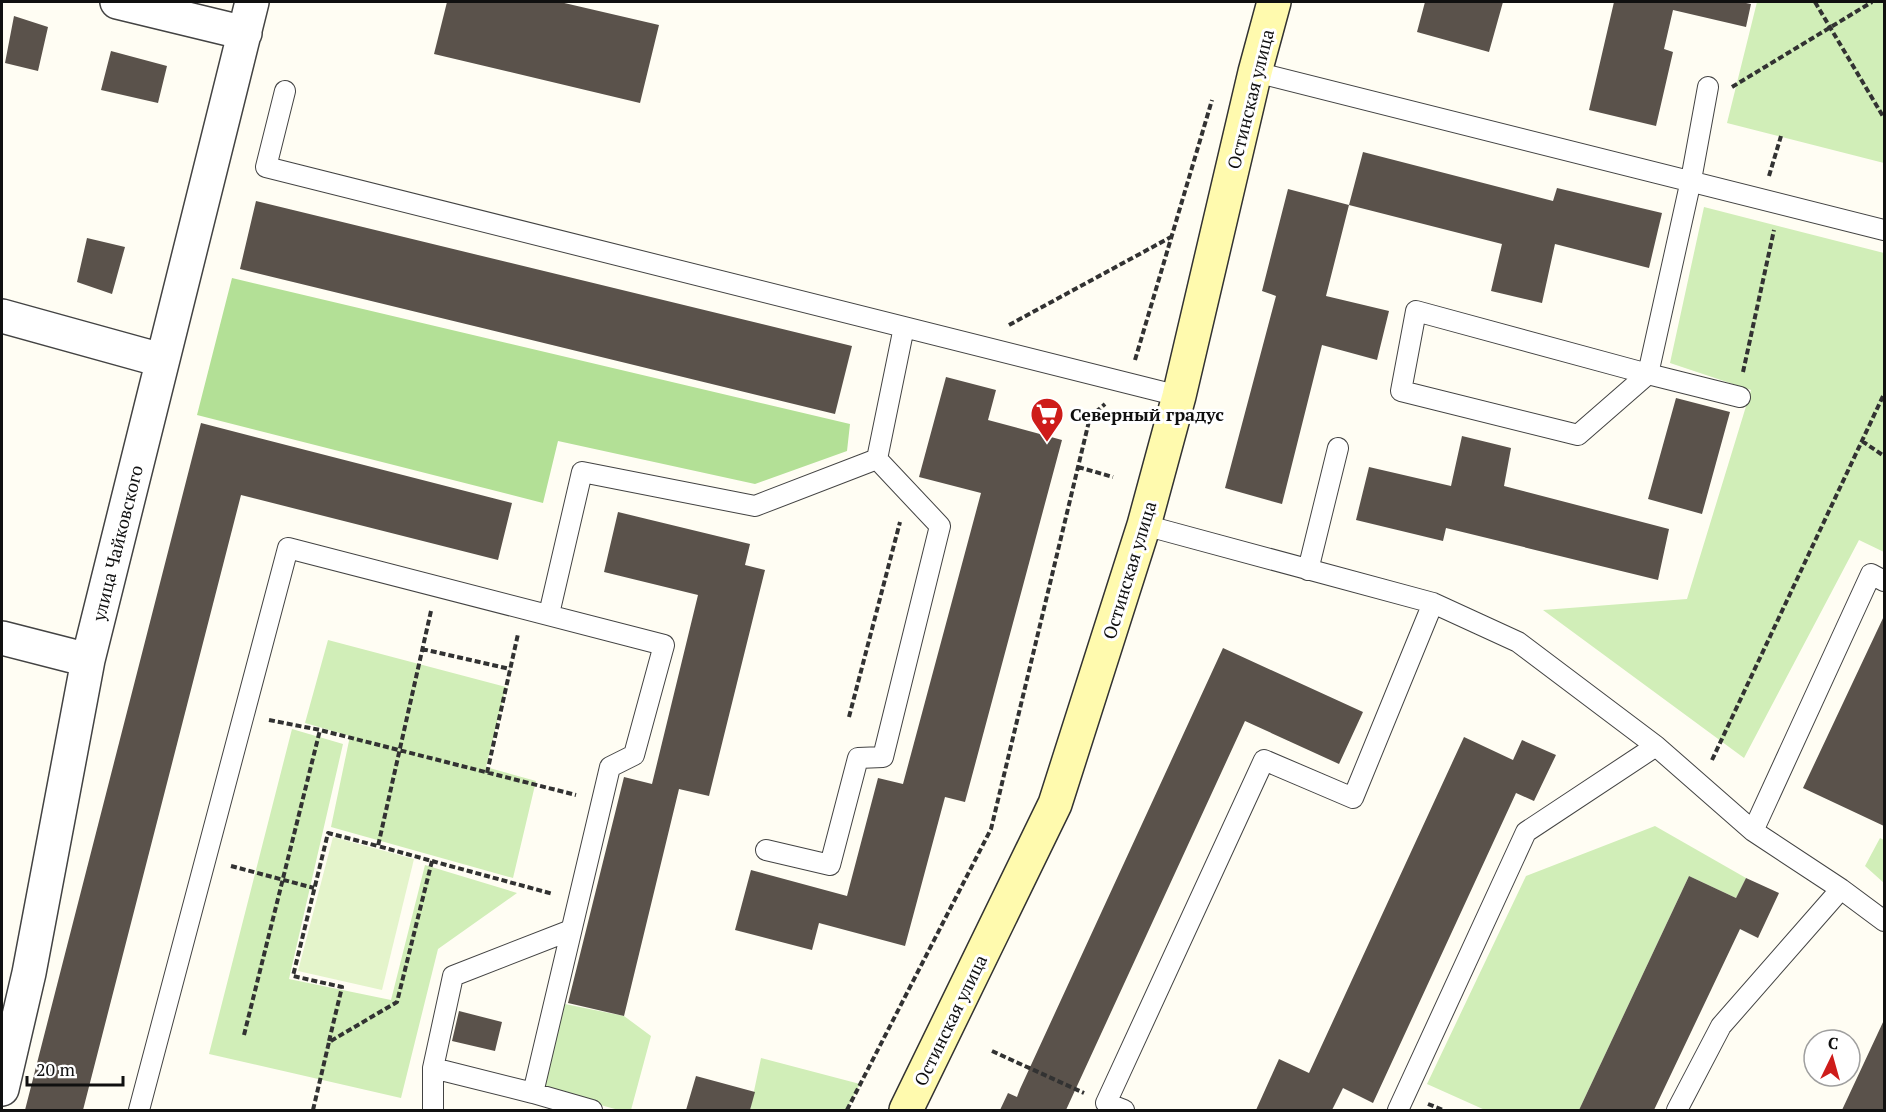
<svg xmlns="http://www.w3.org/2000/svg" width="1886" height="1112" viewBox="0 0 1886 1112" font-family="'PT Serif',serif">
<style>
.green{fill:#d1eeb8}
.forest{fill:#b3e096}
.pitch{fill:#e4f4cb}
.building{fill:#5a524b}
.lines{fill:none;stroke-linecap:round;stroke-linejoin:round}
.lane-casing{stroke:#434343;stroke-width:22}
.street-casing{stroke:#434343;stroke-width:36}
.secondary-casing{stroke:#323232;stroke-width:36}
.path{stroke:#323232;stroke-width:4;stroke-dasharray:6 3;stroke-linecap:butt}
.lane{stroke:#fff;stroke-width:20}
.street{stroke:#fff;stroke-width:33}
.secondary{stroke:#fffaae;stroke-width:33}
.labels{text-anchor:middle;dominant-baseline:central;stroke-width:6;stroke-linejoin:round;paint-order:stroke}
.street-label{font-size:18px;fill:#101010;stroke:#fff}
.poi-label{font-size:18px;font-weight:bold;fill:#101010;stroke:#fff;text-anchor:start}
</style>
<rect width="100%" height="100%" fill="#fffdf3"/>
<!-- green -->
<path class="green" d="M1757,2H1884V163L1727,123Z
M1704,207L1884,253V552L1859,540L1744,758L1543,610L1687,599L1751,390L1670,363Z
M328,640L506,687L486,767L536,781L513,878L331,827L350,736L305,723Z
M292,729L343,744L289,979L391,1000L425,865L517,893L438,949L401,1098L209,1054Z
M1655,826L1746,878L1736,898L1689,876L1579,1110H1485L1427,1084L1526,876Z
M1880,838L1884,840V883L1865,866Z
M560,1003L624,1016L651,1036L631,1110H619L540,1089Z
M761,1058L860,1084L846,1110H750Z"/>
<!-- forest -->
<path class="forest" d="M232,278L850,424L847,451L755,484L558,441L543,503L197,415Z"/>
<!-- pitch -->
<path class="pitch" d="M333,837L414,859L382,990L298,971Z"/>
<!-- building -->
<path class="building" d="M447,2H560L659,25L640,103L434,54Z
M1425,2H1503L1489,52L1417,32Z
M1614,2H1741L1751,4L1746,27L1673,10L1664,49L1673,52L1656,126L1589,110Z
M14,16L48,27L38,71L5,63Z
M111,51L167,66L158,103L101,90Z
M1363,152L1553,201L1557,188L1662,213L1649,268L1555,244L1542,303L1491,291L1502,244L1349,205Z
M1288,189L1349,205L1326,296L1389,311L1377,360L1322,345L1282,504L1225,488L1276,296L1262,291Z
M256,201L852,346L835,414L240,269Z
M87,238L125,247L112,294L77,282Z
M946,377L996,390L988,420L1062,440L965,802L945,797L905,946L819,923L812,950L735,930L751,870L847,896L878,778L903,784L981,493L919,477Z
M1676,398L1730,412L1702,514L1648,499Z
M201,423L512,503L498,560L241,495L83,1110H25Z
M1462,436L1511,448L1504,486L1669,529L1658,580L1446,528L1443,541L1356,520L1369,467L1451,486Z
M618,512L750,544L745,565L765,570L709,796L679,789L624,1016L568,1003L624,777L652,784L698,595L604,572Z
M1884,616V826L1803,788Z
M1223,648L1363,712L1339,764L1245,721L1066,1110H1000L1008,1093L1017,1097L1020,1089Z
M1464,737L1513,760L1522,740L1556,755L1534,801L1516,793L1373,1103L1343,1088L1332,1110H1256L1279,1059L1309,1073Z
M1689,876L1736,898L1746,878L1779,893L1758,938L1740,929L1654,1110H1579Z
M459,1011L502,1022L495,1051L452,1041Z
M1884,1020V1110H1842Z
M696,1076L755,1092L750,1110H686Z"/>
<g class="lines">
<!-- lane casing -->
<g class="lane-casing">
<path id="lane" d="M1255,72L1884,230
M1708,87L1691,180L1648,374L1416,311L1401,391L1578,435L1648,374L1740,397
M285,91L266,167L1179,396
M1144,525L1433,603L1518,642L1656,746L1753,831L1841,889L1884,921
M1308,570L1338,448
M549,614L582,472L755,506L877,459L904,327
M1753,831L1871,574L1884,581
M766,850L830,865L858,758L883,757L940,526L877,459
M433,1068L533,1093L592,1110
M139,1110L288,548L664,645L634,755L610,767L533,1093
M433,1110V1068L453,976L571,930
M1124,1110L1106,1103L1264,760L1353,798L1433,603
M1398,1110L1526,832L1656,746
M1677,1110L1721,1026L1841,889"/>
</g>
<!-- street casing -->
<g class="street-casing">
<path id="street" d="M117,2L245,33
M2,316L161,360
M2,638L88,660
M2,1089L29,973L88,660L252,2"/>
</g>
<!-- secondary casing -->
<g class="secondary-casing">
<path id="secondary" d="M906,1110L1055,804L1144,525L1179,396L1255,72L1274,2"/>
</g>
<!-- path -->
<path class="path" d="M1815,2L1884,118
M1732,87L1872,2
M1769,176L1781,136
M1009,325L1171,237
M1135,360L1212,100
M1743,372L1774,230
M1862,441L1884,456
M1078,467L1113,477
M422,649L510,669
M849,717L900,522
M269,720L320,730L576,795
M1712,760L1884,394
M487,773L518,634
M432,861L553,894
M231,866L314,888
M244,1035L320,730
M329,1041L342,987L293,976L328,833L378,846
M992,1051L1084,1093
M1428,1104L1443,1110
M313,1110L329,1042L397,1002L432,861L378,846L431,611
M847,1110L991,829L1090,417L1105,404"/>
<!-- lane -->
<use href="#lane" class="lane"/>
<!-- street -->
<use href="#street" class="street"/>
<!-- secondary -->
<use href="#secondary" class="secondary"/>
</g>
<!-- icons -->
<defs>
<g id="supermarket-pin" transform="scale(1.725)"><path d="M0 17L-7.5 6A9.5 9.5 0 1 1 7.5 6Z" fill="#ce1c1a" stroke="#fff"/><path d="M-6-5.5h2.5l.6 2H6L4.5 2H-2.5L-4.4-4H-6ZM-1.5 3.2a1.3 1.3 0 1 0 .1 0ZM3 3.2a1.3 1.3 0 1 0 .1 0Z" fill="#fff"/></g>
</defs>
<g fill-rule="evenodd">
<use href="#supermarket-pin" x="1047" y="414"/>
</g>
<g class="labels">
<!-- street labels -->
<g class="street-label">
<text transform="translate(1250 99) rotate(-76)">Остинская улица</text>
<text transform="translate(117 543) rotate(-76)">улица Чайковского</text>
<text transform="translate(1129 570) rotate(-73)">Остинская улица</text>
<text transform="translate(950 1020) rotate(-64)">Остинская улица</text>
</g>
<!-- poi labels -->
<g class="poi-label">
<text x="1070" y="414">Северный градус</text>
</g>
</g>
<!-- border -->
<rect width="1886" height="1112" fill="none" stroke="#101010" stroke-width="6"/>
<!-- north arrow -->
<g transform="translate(1832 1058) rotate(5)"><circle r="28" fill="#ffffff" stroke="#9f9f9f" stroke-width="1.5"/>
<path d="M0-4.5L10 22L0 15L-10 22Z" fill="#ce1c1a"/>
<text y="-9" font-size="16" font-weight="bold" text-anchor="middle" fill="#101010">С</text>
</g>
<!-- scale -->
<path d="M27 1076v9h96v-9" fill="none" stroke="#101010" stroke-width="3"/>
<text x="36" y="1076" font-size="18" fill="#101010" stroke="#ffffff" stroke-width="4.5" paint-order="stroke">20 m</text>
</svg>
